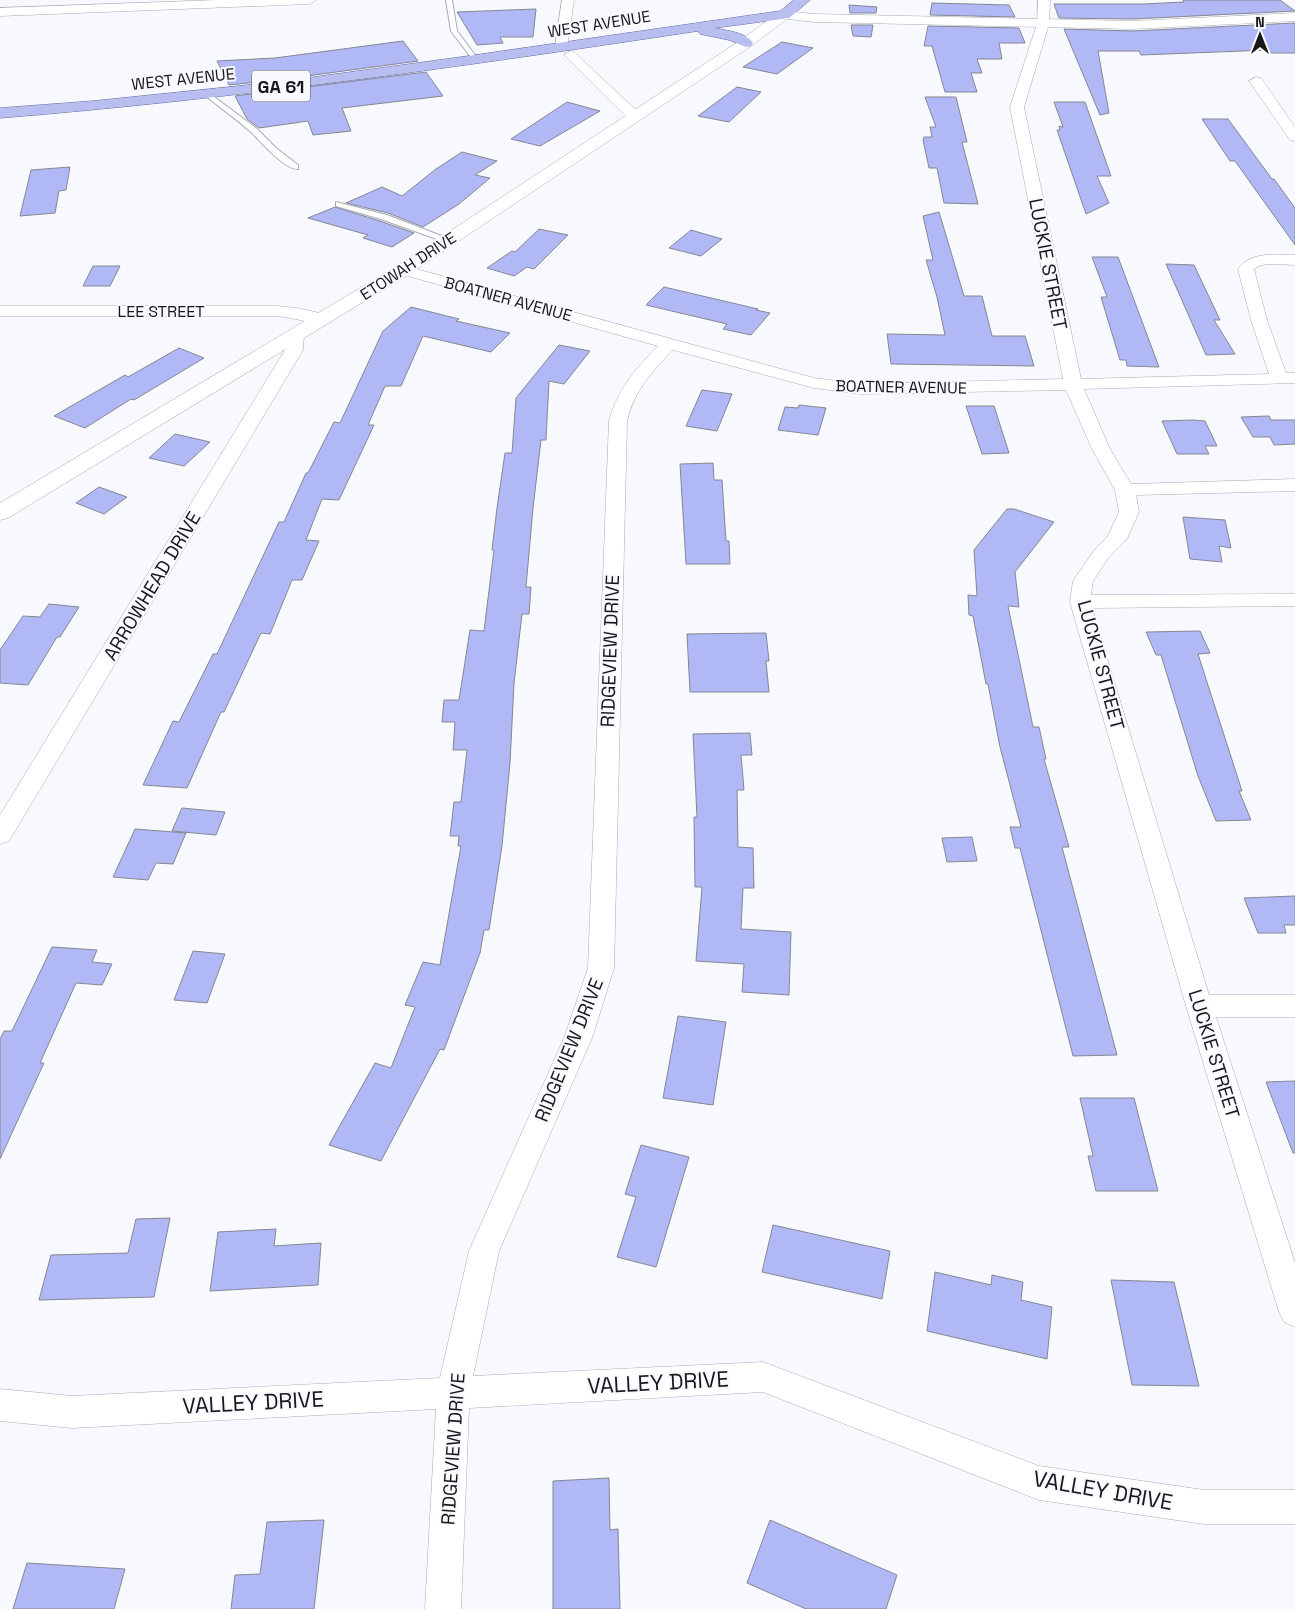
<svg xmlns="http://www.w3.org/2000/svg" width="1295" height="1609" viewBox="0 0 1295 1609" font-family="'Space Grotesk',sans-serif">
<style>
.building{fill:#b0b8f5;stroke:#868792}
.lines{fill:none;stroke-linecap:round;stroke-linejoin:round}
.service-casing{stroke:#a8aab5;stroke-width:2}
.minor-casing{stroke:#a8aab5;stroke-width:1}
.tertiary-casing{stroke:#a8aab5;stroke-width:1}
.primary-casing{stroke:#6268a0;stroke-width:1}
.service{fill:#fff;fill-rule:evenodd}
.minor{fill:#fff;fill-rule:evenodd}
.tertiary{fill:#fff;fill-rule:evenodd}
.primary{fill:#b9bef1;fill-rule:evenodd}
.labels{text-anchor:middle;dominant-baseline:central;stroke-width:4;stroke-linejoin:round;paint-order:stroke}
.far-street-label{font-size:16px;fill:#17171b;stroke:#f8f9fe}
.shield{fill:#f8f9fe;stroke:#5a5b5f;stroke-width:1}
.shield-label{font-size:18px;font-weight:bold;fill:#17171b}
.street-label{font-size:19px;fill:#17171b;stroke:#f8f9fe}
.near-street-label{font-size:22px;fill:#17171b;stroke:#f8f9fe}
</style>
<rect width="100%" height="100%" fill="#f8f9fe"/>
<!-- building -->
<path class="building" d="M1183,0H1280L1295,11L1132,19L1059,18L1054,4H1144L1184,2Z
M932,3L1009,5L1015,17L930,15Z
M849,5L877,7L876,13H850Z
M536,9L533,37H500L503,43L477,45L457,12Z
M1295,23V53H1269L1267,50L1141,55L1139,51H1098L1109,113L1100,115L1064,29L1132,31Z
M851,25H873L871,37L853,36Z
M928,26L1019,28L1025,43H999L1002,59H977L982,73H971L977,92H945L932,46H924Z
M403,41L418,61L277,80L229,85L217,61L275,58Z
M782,42L813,48L777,74L743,67Z
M426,72L443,96L342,108L351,131L313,135L308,121L259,128L247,119L235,96Z
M737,87L761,92L729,122L698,116Z
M925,97H956L967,142H962L978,204L944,203L937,168H929L923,140L924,137H932L930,127H936Z
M567,102L600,111L540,146L511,139Z
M1054,102H1085L1111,176H1097L1109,203L1086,214L1057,130H1060L1059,126L1063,127Z
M1202,119H1228L1272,179H1274L1295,208V245L1235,161H1230Z
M462,152L497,161L475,175L490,178L459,204L423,227L388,213L346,203L382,187L402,196L436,169Z
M70,167L66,190L59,191L55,213L20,216L31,170Z
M335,207L380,221L414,233L392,247L363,238L368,235L308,218Z
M939,212L964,296H982L992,336H1025L1034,366L891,364L887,334L945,335L937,297L926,260H933L923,216Z
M539,229L568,235L534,269L527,267L514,276L487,268L512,251L515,252Z
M691,230L722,239L701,256L669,248Z
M1092,257H1118L1159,367L1127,366L1126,360H1120L1101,297H1107Z
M1166,264L1194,265L1220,320H1214L1235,354L1206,355Z
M93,266H120L110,286H83Z
M664,287L758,309L756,310L770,313L751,335L723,329L727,324L646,305Z
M411,307L459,319L456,321L510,333L491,352L423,336L401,386H385L368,425H374L339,500L322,499L306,540L319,541L302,580H292L270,634L261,633L224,712H221L187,788L143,785L173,721L179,722L213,654H217L279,522H284L306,473H308L334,422L340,423L383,331Z
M559,345L590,351L564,384L549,381L546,440H541L533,508L526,587H531L529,614H522L514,683L510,763L502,846L489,930H484L480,953L444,1050L440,1049L381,1161L329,1145L375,1063L391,1068L415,1007L405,1005L423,962L440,965L461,846H458L459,836H450L454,802H461L467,750H453L455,722H442L444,700H459L470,630L484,631L494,550H492L497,508L505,453H512L516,398Z
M179,348L204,358L134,400L131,399L85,428L54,416L125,375L128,377Z
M702,390L732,394L717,431L686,426Z
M799,405L826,408L818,435L778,430L785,407L798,408Z
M966,406H994L1009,453L982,454Z
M1269,416L1271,420H1295V444L1274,445L1270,437H1253L1241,417Z
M1193,420L1205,421L1217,446H1205L1209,454H1177L1162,421Z
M175,434L210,442L184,466L149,458Z
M713,463L714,480H722L726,541H729L730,564H686L680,464Z
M99,487L127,497L104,514L76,503Z
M1007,509H1014L1054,522L1015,572L1019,607L1008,606L1033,727H1039L1046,759H1044L1069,847H1062L1117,1055L1073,1056L1020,848H1015L1010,827H1021L1000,747L988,684H986L973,616L969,615L968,595L977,596L974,550Z
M1183,517L1225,520L1231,548L1219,546L1222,562L1190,559Z
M49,604L79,607L60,637H57L28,685L0,683V650L23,616L40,617Z
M1200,631L1210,653L1198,654L1242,791H1239L1251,820L1216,821L1198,776L1161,655H1156L1146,632Z
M766,633L769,661H766L769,692H690L687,634Z
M750,733L752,755H741L744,790H737L738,847L753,848L754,888H743L741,929L791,932L789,995L742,992L744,964L696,961L702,887H695L694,817H697L693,734Z
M182,808L225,812L216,835L172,831Z
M135,829L186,833L173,864L156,863L148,880L113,877Z
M972,837L977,861L947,862L942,838Z
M1295,896V925H1284L1286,933H1258L1244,898Z
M52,947L97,950L92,962L112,964L102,985L76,983L40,1063H44L0,1159V1039L4,1031H12Z
M193,951L225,954L207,1003L174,1000Z
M678,1016L726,1022L713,1105L663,1098Z
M1295,1081V1153H1293L1266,1082Z
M1080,1098H1134L1158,1191H1096L1088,1156H1093Z
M641,1145L689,1157L656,1267L617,1257L636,1197L625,1194Z
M170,1218L154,1297L39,1300L51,1255L128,1253L136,1219Z
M773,1225L890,1251L882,1299L762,1272Z
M276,1229L274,1246L321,1243L318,1285L210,1291L218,1232Z
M935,1272L991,1285L992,1275L1023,1282L1021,1300L1052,1307L1047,1359L927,1331Z
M1111,1280L1174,1282L1199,1386L1132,1385Z
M609,1478L610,1530L618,1529L620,1609H553V1481Z
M324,1520L314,1609H231L235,1575L260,1574L267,1522Z
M770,1520L897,1575L886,1609H806L747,1583Z
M27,1563L125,1569L114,1609H13Z"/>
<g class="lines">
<!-- service casing -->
<g class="service-casing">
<path id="service" d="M446,0H452L457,31L478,59L477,60H473L451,31Z
M205,93H209L257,129L276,148L298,165V169C285,170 261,142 252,133C237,119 220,108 205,95Z
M336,202L387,215L452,240L445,242L381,219L336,206Z"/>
</g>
<!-- minor casing -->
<g class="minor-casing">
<path id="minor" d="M218,0H316L310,4L0,16V8Z
M562,0H574L567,47L561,51L555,47Z
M1038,0H1050L1049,24L1024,107L1081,379L1269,374L1251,320L1238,269C1251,251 1275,255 1295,255V265C1284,265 1262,261 1254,269L1267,320L1286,373H1295V383L1084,389L1110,449L1131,484L1295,479V491L1136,495L1139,512L1127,539L1109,557L1093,581L1091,595L1295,594V606L1092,608L1209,995H1295V1017H1216L1295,1263V1327L1284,1322L1279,1312L1186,1006L1070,602L1073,581L1095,549L1108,536L1119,512L1115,490L1092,449L1066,390L861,394L814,388L673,350C652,371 634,391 627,421L614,968L592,1038L499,1251L473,1376L763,1362L1039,1466L1204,1490H1295V1524H1204L1039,1500L763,1392L469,1408L461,1609H425L436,1409L72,1428L0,1421V1389L72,1396L440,1378L469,1251L564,1038L588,968L609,421C617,391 636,367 658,346L397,273L395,270L397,267H409L814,378L861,384L1063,379L1010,107L1037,24Z
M570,51L574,52L639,113L641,116L639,119H629L564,55Z
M1256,77L1261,78L1295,127V141L1290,140L1249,81Z
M0,306H276L297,308L328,315L330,319L328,323C319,325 289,317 276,316H0Z
M296,329L302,330L304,334L303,350L9,841L0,844V815L285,350L288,334L290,330Z"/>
</g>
<!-- tertiary casing -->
<g class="tertiary-casing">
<path id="tertiary" d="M784,11L815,14L1132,21L1295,13V21L1132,29L815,22L787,19L751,46L409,274L8,518L0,520V503L397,266L741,40L779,12Z"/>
</g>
<!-- primary casing -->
<g class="primary-casing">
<path id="primary" d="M794,0H810L789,18L715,28C728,31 745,32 753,43L751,46L746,47L729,40L700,34L698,31C466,66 234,99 0,118V108L93,101L277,82L461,57L780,11Z"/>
</g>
<!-- service -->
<use href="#service" class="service"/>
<!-- minor -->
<use href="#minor" class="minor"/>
<!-- tertiary -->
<use href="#tertiary" class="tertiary"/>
<!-- primary -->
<use href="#primary" class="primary"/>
</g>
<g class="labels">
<!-- far-street labels -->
<g class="far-street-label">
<text transform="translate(599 24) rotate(-9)">WEST AVENUE</text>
<text transform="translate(183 79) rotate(-6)">WEST AVENUE</text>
<text transform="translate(408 266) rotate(-33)">ETOWAH DRIVE</text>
<text transform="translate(508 299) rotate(15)">BOATNER AVENUE</text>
<text x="161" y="311">LEE STREET</text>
<text transform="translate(901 387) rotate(1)">BOATNER AVENUE</text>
</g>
<!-- shield labels -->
<rect class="shield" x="252" y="70.5" width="58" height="31" rx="4"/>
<g class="shield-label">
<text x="281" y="86">GA 61</text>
</g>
<!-- street labels -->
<g class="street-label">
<text transform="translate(1048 264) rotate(79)">LUCKIE STREET</text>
<text transform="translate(152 586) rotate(-59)">ARROWHEAD DRIVE</text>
<text transform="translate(610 651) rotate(-88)">RIDGEVIEW DRIVE</text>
<text transform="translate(1101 665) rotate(75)">LUCKIE STREET</text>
<text transform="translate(569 1050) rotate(-68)">RIDGEVIEW DRIVE</text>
<text transform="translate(1214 1054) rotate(73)">LUCKIE STREET</text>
<text transform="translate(453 1449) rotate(-86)">RIDGEVIEW DRIVE</text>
</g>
<!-- near-street labels -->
<g class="near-street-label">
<text transform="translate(658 1382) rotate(-3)">VALLEY DRIVE</text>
<text transform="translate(253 1402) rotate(-3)">VALLEY DRIVE</text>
<text transform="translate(1103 1490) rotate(10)">VALLEY DRIVE</text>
</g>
</g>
<!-- north arrow -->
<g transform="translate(1260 35)" stroke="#f8f9fe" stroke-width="4" paint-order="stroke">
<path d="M0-4L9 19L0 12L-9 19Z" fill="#17171b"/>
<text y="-8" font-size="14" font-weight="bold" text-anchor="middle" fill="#17171b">N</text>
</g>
</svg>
